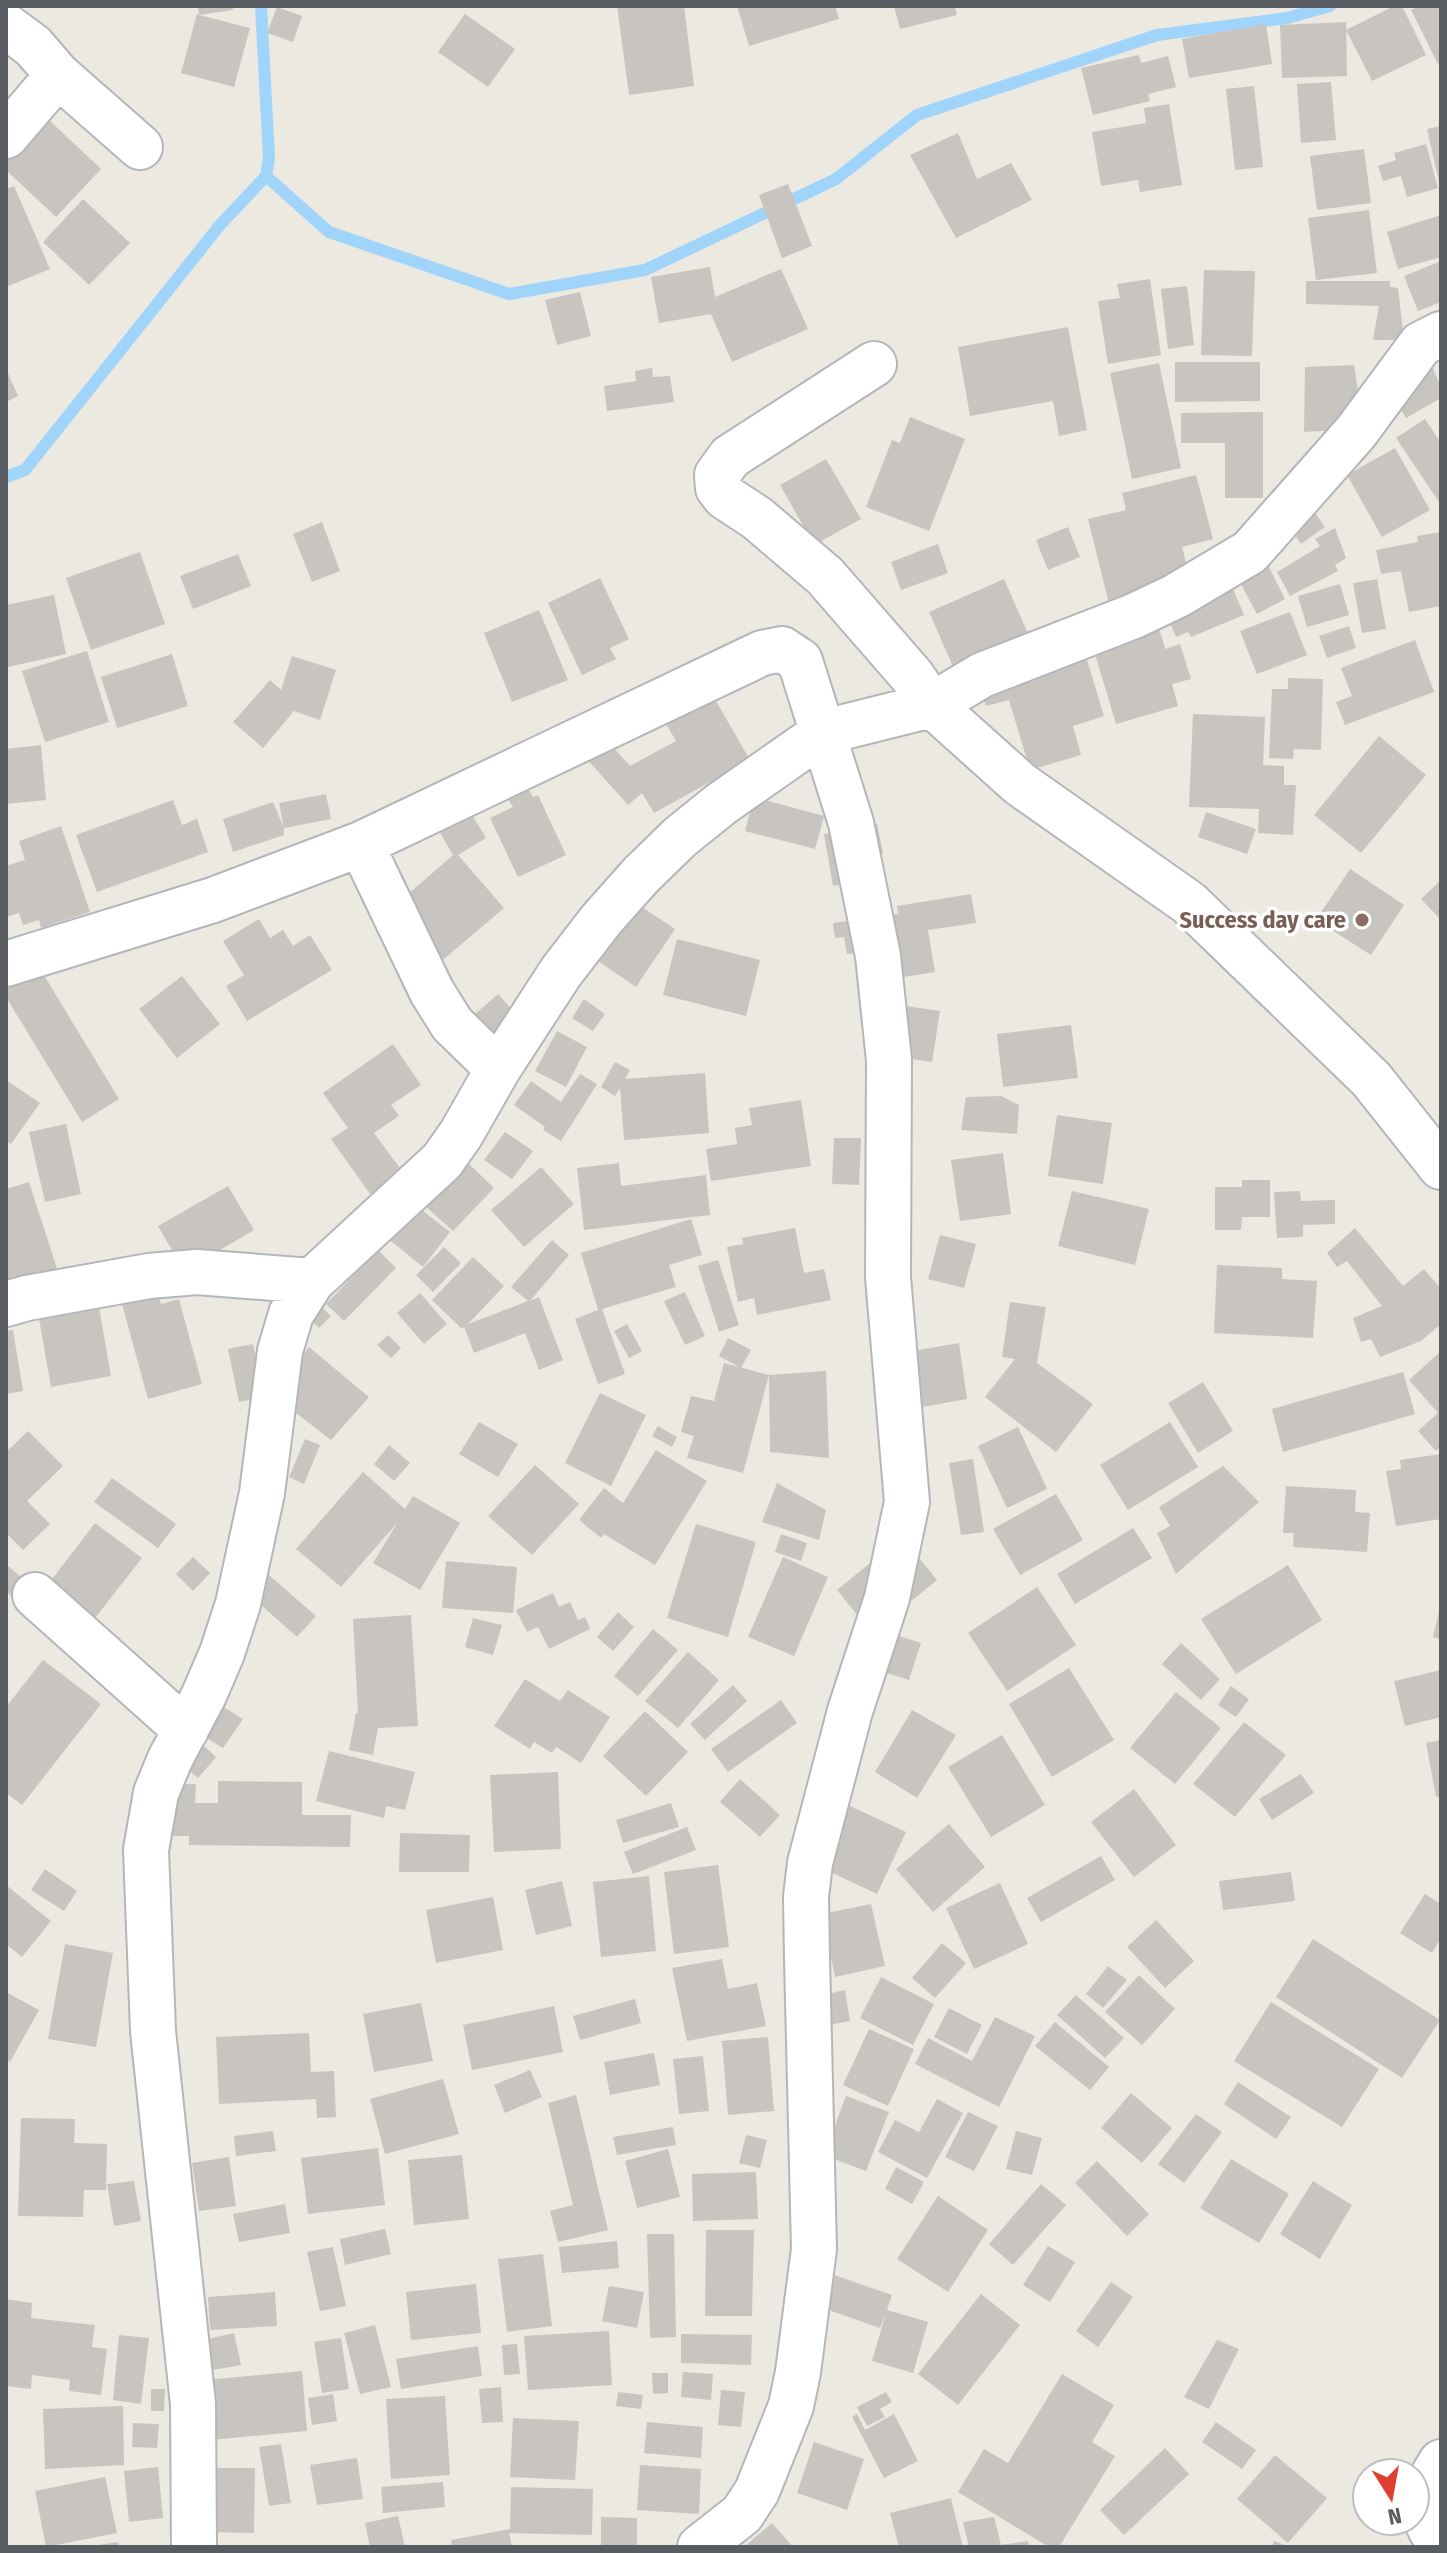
<svg xmlns="http://www.w3.org/2000/svg" width="1447" height="2553" viewBox="0 0 1447 2553" font-family="'Fira Sans Condensed',sans-serif">
<style>
.lines{fill:none;stroke-linecap:round;stroke-linejoin:round}
.stream{stroke:#a1d4fa;stroke-width:12}
.building{fill:#c8c5c0}
.street-casing{stroke:#b3b6ba;stroke-width:48}
.street{stroke:#fff;stroke-width:44}
.education-dot{fill:#8d6e63;stroke:#fff;stroke-width:3}
.labels{text-anchor:middle;dominant-baseline:central;stroke-width:7;stroke-linejoin:round;paint-order:stroke}
.education-label{font-size:24px;font-weight:bold;fill:#785e54;stroke:#fff;text-anchor:end}
</style>
<rect width="100%" height="100%" fill="#ebe9e0"/>
<g class="lines">
<!-- stream -->
<path class="stream" d="M266,176L329,232L509,294L645,270L836,179L917,115L1157,35L1287,18L1330,6
M6,477L25,470L220,225L266,176L269,158L261,6"/>
</g>
<!-- building -->
<path class="building" d="M198,6H232L233,10L199,15L250,28L234,87L181,73L197,14L199,15Z
M617,6H684L694,86L629,95Z
M737,6H835L839,19L749,46Z
M894,6H955L957,15L900,29Z
M1394,6H1402L1426,55L1372,81L1346,30Z
M1420,6H1441V62L1438,64L1411,10Z
M277,7L302,16L293,42L267,33Z
M465,14L515,49L488,87L438,52Z
M1346,22L1347,76L1282,78L1280,25Z
M1266,24L1272,64L1189,78L1182,39Z
M1139,55L1141,63L1168,56L1176,87L1148,94L1150,101L1093,115L1081,68Z
M1331,82L1336,140L1301,143L1297,84Z
M1254,86L1263,167L1235,170L1226,89Z
M1169,104L1182,185L1140,192L1138,180L1101,186L1092,132L1146,123L1144,108Z
M48,119L101,169L56,217L6,170V162Z
M1441,126V186H1440L1427,129Z
M958,133L977,179L1011,163L1032,200L956,238L910,155Z
M1426,144L1438,188L1407,197L1401,176L1383,181L1378,166L1396,160L1394,153Z
M1364,149L1371,203L1317,210L1310,156Z
M788,184L812,246L782,258L759,195Z
M14,186L50,269L6,287V189Z
M83,199L130,243L89,285L43,242Z
M1369,210L1377,273L1316,280L1308,218Z
M1441,215V257L1398,269L1387,232Z
M1441,261V302L1418,311L1404,276Z
M710,267L715,297L781,269L808,329L732,362L711,314L659,323L651,277Z
M1204,270L1255,271L1252,356L1201,355Z
M1150,279L1161,355L1108,364L1098,301L1120,298L1117,284Z
M1306,281H1390V287L1398,288L1404,340H1373L1379,306L1306,304Z
M1187,286L1194,345L1168,349L1161,289Z
M580,292L591,336L557,345L545,300Z
M1068,327L1087,430L1059,436L1053,401L970,416L958,347Z
M1175,362H1260V401L1175,402Z
M1159,363L1181,468L1132,479L1110,373Z
M1431,363L1441,388V398L1406,418L1397,403Z
M1354,365L1360,405L1339,430L1304,432L1305,367Z
M652,368L653,377L670,376L674,402L607,411L604,386L636,381L635,371Z
M6,369L18,396L6,402Z
M1263,412V498H1225V443H1181V413Z
M910,417L965,439L929,531L866,507L892,440L900,443Z
M1425,419L1441,443V505L1396,438Z
M1395,448L1430,510L1382,537L1347,475Z
M826,459L861,519L814,545L780,485Z
M1196,475L1213,539L1182,547L1189,574L1111,612L1088,519L1126,510L1122,493Z
M1308,503L1325,527L1301,544L1285,519Z
M322,522L340,571L312,582L293,534Z
M1068,527L1080,557L1048,570L1036,540Z
M1335,528L1346,558L1335,565L1338,571L1290,596L1277,572L1320,546L1315,539Z
M1441,532V606L1409,612L1401,571L1381,574L1376,550L1418,542L1417,536Z
M938,544L948,573L901,590L891,562Z
M140,552L165,624L91,650L66,578Z
M238,554L251,586L193,609L180,576Z
M1266,561L1285,599L1257,614L1236,575Z
M600,578L629,639L610,648L616,659L582,675L548,603Z
M1004,579L1034,647L959,680L929,612Z
M1377,579L1386,629L1362,633L1353,583Z
M1340,584L1349,615L1307,627L1298,596Z
M1232,586L1244,615L1191,637L1188,632L1176,637L1166,613Z
M54,595L66,654L8,667L6,605Z
M539,610L568,680L512,702L484,633Z
M1290,612L1307,655L1257,674L1240,631Z
M1156,617L1165,649L1180,644L1191,679L1172,684L1178,706L1116,724L1092,644Z
M1349,626L1356,648L1327,658L1319,636Z
M1415,640L1434,692L1345,725L1336,702L1352,696L1341,668Z
M1084,650L1104,716L1073,726L1081,755L1030,770L1009,700L986,706L978,682Z
M87,651L109,722L45,742L22,671Z
M172,654L188,706L117,728L101,677Z
M292,656L336,670L320,720L294,711L263,748L233,722L270,680L281,690Z
M1288,678L1323,679L1321,750L1294,749L1293,759L1269,758L1272,689H1288Z
M713,696L750,760L654,813L642,793L628,805L584,756L605,738L630,766L676,741L665,722Z
M1193,714L1265,717L1263,765L1284,766V785H1296L1293,835L1258,833L1259,809L1189,807Z
M1379,736L1426,775L1361,853L1314,815Z
M41,745L46,800L6,804V749Z
M526,784L533,797L538,795L566,855L518,877L490,818L513,807L506,796Z
M326,794L331,819L284,828V835L233,852L223,819L273,802L284,828L279,803Z
M754,797L824,816L815,849L745,831Z
M173,800L182,825L197,819L208,852L97,892L76,835Z
M1206,812L1256,829L1247,854L1198,837Z
M471,813L486,838L458,855L504,908L438,964L391,909L453,855L439,831Z
M877,824L883,853L861,857L848,883L833,886L824,834Z
M61,826L90,912L41,928L39,920L23,925L19,913L6,917V866L25,860L19,841Z
M1350,869L1404,905L1371,955L1316,920Z
M1441,880V920L1421,899Z
M618,891L675,929L636,987L579,948Z
M971,894L976,923L928,930L935,972L860,984L855,953L847,954L844,937L835,938L833,923L898,914L897,906Z
M259,919L270,938L283,930L293,946L310,935L332,970L247,1021L226,986L244,975L223,941Z
M677,939L760,960L746,1016L663,995Z
M25,944L119,1099L82,1122L6,997V956Z
M182,976L220,1024L177,1058L139,1009Z
M498,994L518,1016L495,1036L475,1014Z
M584,999L605,1014L593,1031L572,1018Z
M872,1001L940,1011L932,1062L864,1052Z
M1071,1025L1078,1078L1003,1087L997,1034Z
M557,1031L587,1047L566,1087L535,1071Z
M393,1044L421,1085L391,1105L399,1116L374,1133L402,1171L370,1194L331,1139L348,1128L323,1093Z
M615,1062L630,1070L625,1079L705,1073L709,1133L624,1140L620,1088L615,1096L601,1087Z
M580,1074L597,1084L561,1141L543,1130L545,1127L514,1105L531,1081L561,1102Z
M6,1080L40,1103L11,1144L6,1141Z
M1001,1096L1019,1105L1017,1134L961,1130L966,1097Z
M801,1100L811,1166L711,1181L706,1149L737,1144L735,1128L752,1125L749,1108Z
M1057,1115L1112,1123L1103,1184L1048,1176Z
M66,1124L81,1194L45,1202L29,1132Z
M505,1132L533,1151L512,1179L484,1160Z
M834,1138H861L859,1185L832,1184Z
M1003,1153L1011,1214L960,1221L951,1160Z
M466,1161L494,1188L453,1231L424,1205Z
M619,1163L621,1186L706,1175L710,1215L584,1230L577,1168Z
M541,1167L574,1204L524,1247L491,1210Z
M1242,1180H1270V1217H1242L1241,1230H1215V1187H1242Z
M29,1182L60,1278L6,1295V1189Z
M228,1186L254,1230L184,1271L158,1226Z
M1072,1191L1149,1209L1135,1265L1058,1246Z
M1300,1191L1301,1201L1335,1200V1224L1303,1225V1237L1277,1238L1274,1192Z
M418,1207L450,1232L423,1267L391,1241Z
M691,1219L702,1255L669,1265L676,1287L602,1309L625,1374L598,1384L575,1319L598,1310L581,1253Z
M795,1228L804,1273L824,1269L831,1300L757,1315L754,1298L738,1302L727,1247L743,1244L742,1238Z
M1355,1228L1403,1286L1424,1269L1441,1289V1324L1421,1341L1380,1357L1371,1339L1361,1342L1353,1318L1382,1306L1347,1261L1337,1267L1327,1253Z
M940,1235L976,1244L964,1288L928,1279Z
M552,1240L569,1255L530,1301L539,1297L563,1360L539,1370L525,1333L474,1353L464,1327L462,1329L432,1300L473,1257L504,1286L468,1324L528,1301L511,1287Z
M444,1247L461,1263L433,1292L416,1275Z
M378,1250L396,1268L344,1321L326,1304Z
M718,1260L739,1325L719,1332L698,1266Z
M1217,1265L1282,1268V1279L1317,1281L1313,1338L1214,1333Z
M156,1286L161,1304L179,1299L202,1384L148,1399L120,1297Z
M685,1292L705,1336L685,1345L664,1301Z
M420,1293L447,1324L424,1344L397,1313Z
M97,1296L111,1376L51,1387L37,1307Z
M1010,1302L1046,1307L1037,1363L1093,1404L1056,1452L985,1397L1015,1359L1002,1357Z
M320,1305L331,1316L319,1328L307,1317Z
M627,1324L642,1351L629,1358L614,1331Z
M13,1330L23,1391L6,1394V1331Z
M388,1335L401,1348L391,1358L377,1345Z
M728,1338L751,1350L741,1368L719,1356Z
M959,1343L967,1399L894,1412L884,1356Z
M253,1344L265,1397L239,1402L228,1349Z
M309,1347L369,1397L331,1440L274,1396Z
M1441,1351V1446L1436,1451L1418,1431L1438,1413L1409,1380Z
M724,1363L769,1375L743,1473L687,1458L694,1436L681,1432L691,1396L714,1401Z
M826,1371L829,1458L770,1452L769,1375Z
M1403,1372L1415,1414L1283,1452L1272,1409Z
M1203,1382L1233,1431L1198,1453L1168,1403Z
M600,1393L646,1415L611,1486L565,1463Z
M479,1422L518,1444L498,1477L459,1454Z
M1170,1422L1198,1467L1128,1510L1100,1465Z
M658,1426L677,1437L672,1447L652,1436Z
M1018,1427L1047,1489L1007,1508L978,1446Z
M28,1431L63,1466L27,1501L50,1524L23,1550L6,1533V1452Z
M305,1439L320,1445L304,1484L289,1477Z
M389,1445L410,1463L394,1481L374,1464Z
M656,1450L707,1481L655,1565L604,1534L601,1538L579,1520L604,1488L623,1503Z
M1441,1454V1519L1396,1526L1386,1471L1401,1469L1400,1460Z
M973,1459L984,1532L961,1535L949,1463Z
M535,1465L579,1504L532,1555L488,1516Z
M1223,1466L1259,1502L1176,1574L1157,1533L1170,1526L1159,1507Z
M363,1472L405,1509L413,1496L460,1523L420,1590L373,1563L397,1523L341,1587L296,1549Z
M112,1478L176,1524L158,1548L94,1502Z
M777,1483L826,1510L819,1540L762,1522Z
M1286,1486L1356,1490L1355,1512L1370,1513L1367,1552L1293,1547L1294,1533H1283Z
M1056,1494L1083,1540L1020,1575L993,1529Z
M95,1523L142,1558L95,1618L49,1583Z
M696,1524L756,1542L728,1637L667,1618Z
M1133,1528L1152,1558L1075,1604L1057,1574Z
M781,1534L807,1543L801,1561L775,1552Z
M902,1537L937,1580L872,1633L837,1590Z
M193,1557L210,1573L193,1591L176,1574Z
M783,1557L828,1577L794,1656L748,1637Z
M446,1561L517,1567L513,1613L442,1608Z
M6,1564L33,1588L19,1603L6,1591Z
M1288,1565L1322,1620L1236,1674L1201,1619Z
M262,1569L316,1616L297,1637L244,1590Z
M1037,1587L1076,1645L1007,1691L968,1633Z
M553,1593L559,1607L570,1602L578,1620L585,1617L590,1629L549,1649L538,1627L527,1632L516,1610Z
M1440,1607H1441V1639L1433,1637Z
M618,1612L634,1627L613,1651L597,1637Z
M411,1615L418,1726L378,1728L373,1755L349,1750L356,1713H358L353,1619Z
M473,1618L502,1625L493,1655L465,1647Z
M653,1629L678,1650L638,1696L614,1676Z
M896,1635L921,1643L909,1680L884,1672Z
M1181,1643L1220,1679L1201,1700L1162,1664Z
M688,1652L719,1680L678,1728L645,1701Z
M43,1660L101,1704L22,1805L6,1793V1707Z
M1069,1668L1114,1740L1052,1777L1009,1704Z
M1441,1670V1717L1405,1726L1394,1681Z
M525,1679L560,1701L568,1690L610,1717L581,1763L556,1747L552,1753L534,1742L530,1749L494,1726Z
M733,1685L747,1701L705,1740L690,1724Z
M1231,1686L1249,1699L1236,1717L1218,1705Z
M1176,1692L1221,1728L1175,1784L1130,1748Z
M781,1700L797,1723L728,1772L711,1749Z
M214,1701L243,1719L223,1748L195,1731Z
M912,1710L956,1735L917,1798L875,1772Z
M645,1711L688,1752L646,1796L603,1756Z
M1244,1722L1286,1755L1235,1817L1193,1784Z
M1002,1735L1045,1805L991,1837L948,1767Z
M1441,1740V1796L1436,1797L1426,1743Z
M203,1745L216,1757L198,1778L185,1767Z
M329,1751L415,1772L405,1810L386,1806L384,1818L316,1801Z
M558,1772L561,1849L494,1852L490,1775Z
M1301,1774L1314,1793L1272,1820L1259,1799Z
M740,1779L780,1815L760,1837L720,1802Z
M218,1781L302,1782V1815H351L350,1847L189,1845V1836H165V1784H196L195,1803H218Z
M1134,1789L1176,1845L1134,1877L1091,1822Z
M671,1803L679,1827L623,1843L616,1820Z
M850,1806L906,1832L877,1894L822,1868Z
M949,1824L985,1867L933,1912L896,1869Z
M687,1827L696,1850L633,1874L624,1852Z
M400,1833L470,1835L469,1872H399Z
M1101,1856L1115,1880L1041,1922L1027,1898Z
M718,1865L729,1947L674,1954L664,1872Z
M45,1869L77,1891L64,1911L31,1890Z
M1291,1872L1295,1901L1223,1910L1219,1881Z
M649,1876L656,1951L601,1957L593,1882Z
M562,1881L572,1926L536,1935L525,1890Z
M1000,1883L1028,1944L974,1969L946,1908Z
M6,1885L51,1921L22,1957L6,1944Z
M1425,1894L1441,1904V1938L1432,1953L1400,1933Z
M493,1897L503,1950L436,1963L426,1910Z
M871,1904L885,1966L835,1977L822,1914Z
M1156,1920L1194,1961L1165,1988L1127,1947Z
M1313,1939L1440,2020L1402,2078L1276,1997Z
M942,1943L966,1963L935,1998L912,1978Z
M65,1944L113,1953L96,2047L48,2039Z
M722,1959L728,1989L757,1983L766,2026L687,2041L672,1968Z
M1108,1966L1127,1980L1103,2008L1086,1994Z
M1139,1975L1175,2009L1142,2045L1105,2012Z
M881,1977L934,2004L913,2045L860,2018Z
M845,1990L850,2021L824,2026L818,1996Z
M6,1992L39,2010L10,2062L6,2059Z
M1076,1995L1124,2038L1105,2058L1057,2015Z
M635,1999L641,2023L580,2040L573,2016Z
M1271,2002L1379,2069L1342,2127L1234,2061Z
M421,2003L433,2061L374,2072L363,2014Z
M554,2006L563,2052L472,2070L463,2025Z
M949,2008L982,2025L967,2054L934,2037Z
M995,2017L1035,2036L999,2107L915,2064L928,2038L972,2061Z
M1055,2022L1109,2067L1090,2090L1035,2046Z
M869,2029L914,2049L888,2106L843,2085Z
M309,2033L311,2072L334,2071L336,2117L317,2118L316,2099L219,2104L216,2037Z
M768,2037L774,2111L728,2115L722,2041Z
M654,2053L660,2085L610,2095L604,2062Z
M703,2056L709,2111L679,2114L673,2059Z
M530,2070L542,2097L505,2113L494,2085Z
M443,2079L459,2134L385,2154L370,2099Z
M1238,2082L1291,2117L1276,2139L1224,2104Z
M1131,2093L1172,2128L1142,2163L1101,2128Z
M576,2095L608,2230L558,2242L550,2211L573,2205L548,2103Z
M846,2096L889,2112L866,2171L824,2155Z
M937,2099L963,2113L927,2178L878,2152L895,2120L919,2132Z
M968,2112L998,2126L974,2171L945,2157Z
M1196,2114L1222,2132L1184,2183L1158,2164Z
M21,2118L75,2119L74,2143L107,2144L106,2190H84L83,2217L18,2216Z
M673,2127L676,2145L617,2155L613,2137Z
M273,2131L276,2151L236,2156L234,2136Z
M1016,2131L1042,2138L1032,2175L1006,2169Z
M746,2135L767,2140L760,2168L739,2163Z
M378,2148L385,2205L308,2214L301,2158Z
M668,2149L680,2197L637,2208L625,2161Z
M462,2155L469,2219L414,2225L408,2160Z
M229,2157L236,2206L199,2211L192,2163Z
M1231,2159L1289,2194L1259,2243L1200,2208Z
M1097,2161L1149,2214L1127,2236L1075,2183Z
M896,2167L924,2182L912,2204L885,2189Z
M756,2172L758,2219L693,2221L692,2174Z
M134,2181L141,2221L114,2226L107,2184Z
M1313,2181L1352,2205L1320,2259L1280,2234Z
M1041,2184L1066,2205L1013,2265L989,2244Z
M938,2196L988,2230L948,2292L897,2259Z
M285,2204L290,2233L239,2242L233,2214Z
M385,2229L391,2254L345,2265L340,2239Z
M706,2230H754L752,2316H705Z
M647,2234H674L676,2337L650,2338Z
M617,2241L619,2268L562,2273L559,2247Z
M1048,2246L1075,2262L1050,2302L1023,2285Z
M333,2247L346,2306L320,2311L307,2252Z
M543,2254L552,2326L507,2332L498,2259Z
M831,2274L892,2295L887,2310L928,2322L913,2373L872,2361L886,2313L880,2328L820,2307Z
M1111,2282L1133,2297L1098,2347L1076,2331Z
M476,2284L481,2333L411,2340L406,2292Z
M609,2286L644,2292L637,2328L602,2321Z
M275,2292L277,2326L210,2330L208,2297Z
M981,2294L1020,2325L958,2405L918,2374Z
M6,2299L32,2303L31,2318L95,2325L92,2347L107,2349L101,2395L69,2391L70,2380L32,2375L31,2389L6,2386Z
M375,2325L391,2387L360,2394L344,2333Z
M609,2331L612,2385L528,2390L524,2336Z
M234,2333L241,2365L213,2370L207,2339Z
M681,2334L752,2335L751,2365L681,2363Z
M119,2335L149,2338L141,2404L113,2400Z
M341,2338L349,2389L322,2393L314,2342Z
M1217,2340L1239,2349L1209,2409L1184,2397Z
M517,2344L520,2374L504,2375L502,2345Z
M478,2346L482,2376L401,2389L396,2359Z
M302,2371L307,2431L211,2440L205,2380Z
M683,2372L713,2374L711,2400L681,2397Z
M652,2373H668V2393L653,2394Z
M1062,2374L1114,2405L1092,2442L1115,2456L1059,2547H1049L958,2492L984,2449L1008,2463Z
M501,2387L503,2422L482,2423L479,2389Z
M151,2389H165L164,2411H151Z
M721,2390L745,2392L741,2427L718,2425Z
M618,2392L643,2395L641,2409L616,2406Z
M886,2392L892,2402L880,2409L885,2417L867,2426L857,2407Z
M333,2394L337,2421L312,2425L308,2398Z
M445,2396L450,2475L391,2479L386,2399Z
M123,2406L124,2465L45,2469L43,2409Z
M857,2414L865,2430L894,2414L918,2461L884,2478L852,2417Z
M513,2418L579,2421L575,2480L510,2477Z
M647,2422L703,2427L701,2458L644,2453Z
M1216,2422L1256,2450L1242,2469L1202,2442Z
M133,2423L159,2424L157,2448L132,2447Z
M814,2442L864,2459L847,2510L797,2493Z
M281,2444L291,2503L269,2506L259,2447Z
M1165,2448L1189,2474L1124,2535L1100,2510Z
M1275,2455L1327,2498L1288,2543L1237,2499Z
M357,2458L363,2499L317,2505L310,2465Z
M640,2465L701,2469L699,2514L637,2510Z
M158,2467L163,2518L129,2522L124,2471Z
M209,2468H255L254,2533L208,2532Z
M105,2477L117,2533L46,2547L35,2491Z
M443,2482L445,2507L383,2513L381,2487Z
M511,2487L593,2489L592,2535L509,2533L512,2547H452L451,2540L510,2529Z
M951,2498L963,2547H899L890,2513Z
M398,2516L405,2547H370L365,2523Z
M601,2517L637,2518V2547H601Z
M994,2517L1001,2545L1028,2541L1029,2547H969L963,2522Z
M772,2523L793,2547H744Z
M1274,2541L1290,2547H1272Z
M118,2542L119,2547H98V2545Z"/>
<g class="lines">
<!-- street casing -->
<g class="street-casing">
<path id="street" d="M6,26L33,46L58,75L140,147
M6,136L58,75
M874,364L730,457L717,475L718,488L725,497L757,518L825,576L912,676L932,705L1020,784L1189,903L1371,1079L1441,1167
M361,844L432,992L452,1024L498,1069
M6,964L213,900L361,844L762,653L782,649L800,661L851,823L878,956L889,1060L888,1277L907,1502L887,1598L850,1711L810,1863L806,1897L807,1958L814,2249L798,2372L791,2406L757,2491L742,2514L700,2547
M6,1304L27,1298L149,1276L197,1272L312,1281
M35,1595L186,1730
M1441,2462C1428,2483 1415,2502 1429,2526C1432,2533 1434,2536 1441,2540
M194,2547L193,2404L153,2031L146,1850L156,1793L170,1759L204,1695L222,1653L238,1604L262,1493L280,1351L291,1314L312,1281L442,1161L461,1134L498,1069L561,972L601,920L641,875L680,837L721,804L824,732L932,705L982,675L1134,616L1176,596L1250,552L1356,432L1421,344L1441,334"/>
</g>
<!-- street -->
<use href="#street" class="street"/>
</g>
<!-- markers -->
<circle class="education-dot" cx="1362" cy="920" r="8"/>
<g class="labels">
<!-- education labels -->
<g class="education-label">
<text x="1346" y="920">Success day care</text>
</g>
</g>
<!-- border -->
<rect width="1447" height="2553" fill="none" stroke="#595c60" stroke-width="16"/>
<!-- north arrow -->
<g transform="translate(1391 2497) rotate(169)"><circle r="38" fill="#ffffff" stroke="#bdbebf" stroke-width="2"/>
<path d="M0-6L14 30L0 20L-14 30Z" fill="#df3f32"/>
<text y="-12" font-size="22" font-weight="bold" text-anchor="middle" fill="#595c60">N</text>
</g>
</svg>
